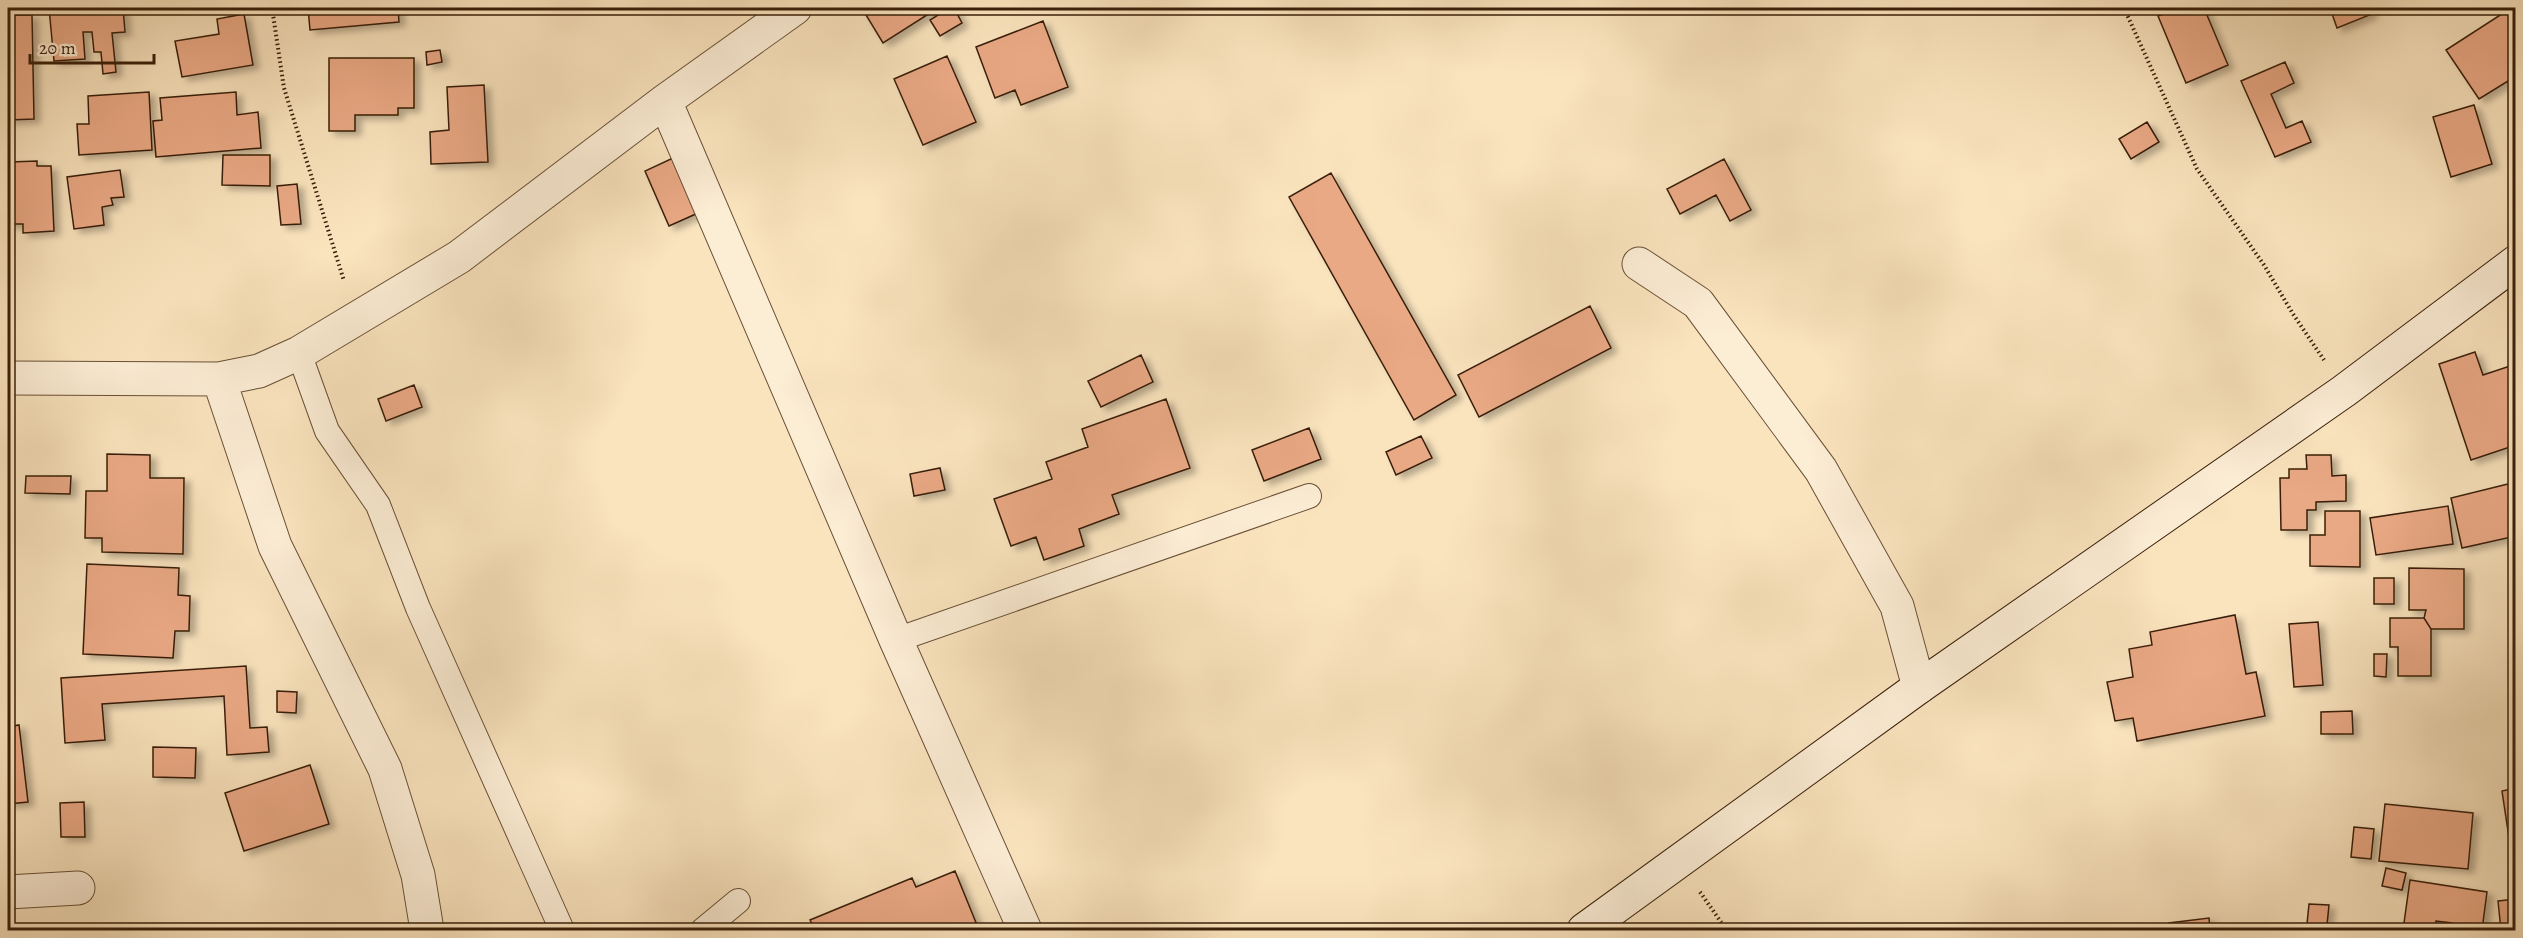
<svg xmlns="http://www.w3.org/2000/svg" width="2523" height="938" viewBox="0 0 2523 938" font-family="Alegreya,serif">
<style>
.building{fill:#eaa985;stroke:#391f09;stroke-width:1.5;filter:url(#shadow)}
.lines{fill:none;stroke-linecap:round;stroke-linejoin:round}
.lane-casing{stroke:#695036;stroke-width:26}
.street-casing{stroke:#695036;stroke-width:35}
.secondary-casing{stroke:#391f09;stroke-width:35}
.path{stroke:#391f09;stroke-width:4;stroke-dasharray:1.5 3;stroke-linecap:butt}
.lane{stroke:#fcedd5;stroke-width:24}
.street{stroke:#fcedd5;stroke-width:33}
.secondary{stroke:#fcedd5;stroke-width:33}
</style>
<defs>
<filter id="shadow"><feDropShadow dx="6" dy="4" stdDeviation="3" flood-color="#0004"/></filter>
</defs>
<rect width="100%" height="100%" fill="#fae4be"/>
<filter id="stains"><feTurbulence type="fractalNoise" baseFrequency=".00333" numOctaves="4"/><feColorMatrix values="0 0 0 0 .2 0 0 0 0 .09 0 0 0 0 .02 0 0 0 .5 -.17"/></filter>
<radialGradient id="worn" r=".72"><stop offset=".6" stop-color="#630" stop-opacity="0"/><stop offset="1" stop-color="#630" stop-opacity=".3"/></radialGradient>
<!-- building -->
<path class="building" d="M49,8H123L125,32L112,33L116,72L103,74L101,52H94L92,32H83L85,59L54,61Z
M308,8H398L399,22L310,30Z
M867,8H938L883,43L863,10Z
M949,8H954L962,23L940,36L930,20Z
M2180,8H2204L2228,65L2186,83L2158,16Z
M2330,8H2368L2372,14L2337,28Z
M2511,8H2516V92L2508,81L2479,99L2446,50Z
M244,14L253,65L182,77L175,41L219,34L217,19Z
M8,15H32L34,119L8,120Z
M1043,21L1068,87L1021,105L1015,90L995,98L976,47Z
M440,50L442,62L427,65L426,52Z
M947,56L976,122L923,145L894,79Z
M329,58H414V108H398V115H355V131H329Z
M2285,62L2294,83L2271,94L2286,128L2302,121L2311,142L2275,157L2241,81Z
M484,85L488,162L431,164L430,132L449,130L447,87Z
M149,92L152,150L79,155L77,124H89L88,96Z
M236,92L237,115L258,112L261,148L156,157L153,121L162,120L160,98Z
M2474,105L2492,164L2451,177L2433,117Z
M2147,122L2159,142L2131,159L2119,139Z
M223,155H270V186L222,185Z
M673,158L698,213L669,226L645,171Z
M1724,159L1751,210L1730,221L1716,195L1680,214L1667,189Z
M37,161V166H51L54,231L23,233V224H8V172H10V162Z
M120,170L124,197L111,198L113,205L102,207L104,225L74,229L67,177Z
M1331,173L1456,395L1414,420L1289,197Z
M297,184L301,224L281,225L277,186Z
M1590,306L1611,348L1479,417L1458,375Z
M2475,352L2483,375L2516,364V445L2471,460L2439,364Z
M1141,355L1153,382L1101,407L1088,381Z
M414,385L422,407L386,421L378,399Z
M1166,399L1190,468L1112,495L1119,514L1079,529L1084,546L1044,560L1036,537L1011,546L994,499L1052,479L1046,462L1088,447L1082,429Z
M1309,428L1321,459L1264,481L1252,450Z
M1421,436L1432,458L1396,475L1386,452Z
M107,454L150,455V478H184L183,554L102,552V538H85L86,491H107Z
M2306,455H2331L2332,476L2346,475V501L2316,502V510H2307V530H2281L2280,478H2289V469H2307Z
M940,468L945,490L914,496L910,474Z
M26,476H71L70,494L25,493Z
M2516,482V536L2462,548L2451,498Z
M2448,506L2453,544L2376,555L2370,518Z
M2325,511H2360V567L2310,566V535H2325Z
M87,564L179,568L178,595L190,596L189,631H175L173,658L83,654Z
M2409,568L2464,569V629H2431L2424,618L2426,610H2409Z
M2374,578H2394V604H2374Z
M2235,615L2246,674L2256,672L2265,716L2137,741L2133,718L2115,721L2107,682L2133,677L2129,649L2152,645L2150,632Z
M2390,618H2424L2431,629V676H2398V647H2390Z
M2318,622L2323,685L2294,687L2289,624Z
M2374,654H2387L2386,677L2374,676Z
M246,666L250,728L267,727L269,752L227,755L224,696L102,704L105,740L65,743L61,678Z
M277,691L297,692L296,713L277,712Z
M2352,711L2353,734H2321V712Z
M19,725L28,802L8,804V727Z
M153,747L196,748L195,778L153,777Z
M310,765L329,824L244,851L225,793Z
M2516,788V878H2515L2502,791Z
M84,802L85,837H61L60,803Z
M2385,804L2473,813L2468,869L2379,861Z
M2354,827L2374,829L2371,859L2351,857Z
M2386,868L2406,873L2402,890L2382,886Z
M955,871L979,930H815L810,920L912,878L916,887Z
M2410,880L2487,892L2482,930H2451L2452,923L2436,921L2435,930H2403Z
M2516,899V930H2501L2498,901Z
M2309,904L2329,905L2327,925L2307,924Z
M2209,918L2210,930H2170L2169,923Z
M2345,927H2367V930H2345Z"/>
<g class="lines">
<!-- lane casing -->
<g class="lane-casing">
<path id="lane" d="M299,353L327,431L378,505L418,608L562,930
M896,640L1309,496
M703,930L738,901"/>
</g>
<!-- street casing -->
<g class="street-casing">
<path id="street" d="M665,101L896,640L1025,930
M1639,264L1698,303L1821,470L1897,606L1919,687
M8,378L219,379L259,371L299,353L459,257L665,101L795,8
M219,379L275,546L385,769L418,875L427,930
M8,892L78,888"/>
</g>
<!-- secondary casing -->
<g class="secondary-casing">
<path id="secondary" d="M1584,930L1919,687L2344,391L2516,262"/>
</g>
<!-- path -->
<path class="path" d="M272,8L284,88L344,281
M2124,8L2197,169L2264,265L2293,314L2324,360
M1700,892L1721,922L1732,930"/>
<!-- lane -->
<use href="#lane" class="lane"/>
<!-- street -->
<use href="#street" class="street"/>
<!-- secondary -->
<use href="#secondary" class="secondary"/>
</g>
<!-- margin -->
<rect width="2523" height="938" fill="none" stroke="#fae4be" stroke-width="30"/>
<rect x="9" y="9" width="2505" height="920" fill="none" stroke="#391f09" stroke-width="3"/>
<rect x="15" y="15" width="2493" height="908" fill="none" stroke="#391f09" stroke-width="1.5"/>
<!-- scale -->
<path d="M30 54v9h124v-9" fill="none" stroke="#391f09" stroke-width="3"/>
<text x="39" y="54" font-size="18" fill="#391f09" stroke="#fcedd5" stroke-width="4.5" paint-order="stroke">20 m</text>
<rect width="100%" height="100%" filter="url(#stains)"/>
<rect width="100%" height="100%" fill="url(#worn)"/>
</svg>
